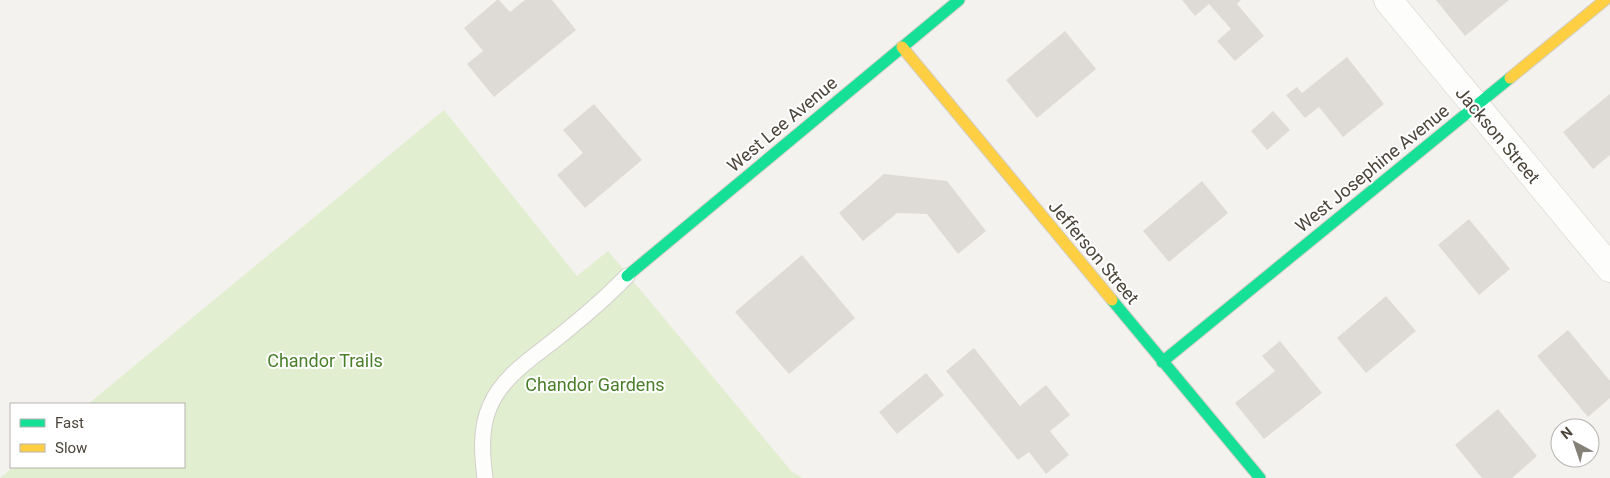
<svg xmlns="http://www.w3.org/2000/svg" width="1610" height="478" viewBox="0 0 1610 478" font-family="Roboto,sans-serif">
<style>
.green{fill:#e1eecf}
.building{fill:#dedbd6}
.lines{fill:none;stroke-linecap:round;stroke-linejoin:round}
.lane-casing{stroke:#d2d0cb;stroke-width:17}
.street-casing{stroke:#d2d0cb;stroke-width:29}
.fast-casing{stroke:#d3cfc5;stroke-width:13}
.slow-casing{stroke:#d3cfc5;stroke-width:13}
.lane{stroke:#fdfdfc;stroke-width:15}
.street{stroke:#fdfdfc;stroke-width:28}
.fast{stroke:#16e098;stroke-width:11}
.slow{stroke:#ffcf43;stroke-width:11}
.labels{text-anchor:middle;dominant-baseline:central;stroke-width:4;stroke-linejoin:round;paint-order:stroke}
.street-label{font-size:18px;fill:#4b4439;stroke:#fff}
.park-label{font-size:18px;fill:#4a7f2a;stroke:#fff}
</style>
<rect width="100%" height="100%" fill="#f4f2ee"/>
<!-- green -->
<path class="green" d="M444,110L577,276L608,251L792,472L803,478H0L13,467H184V404H88Z"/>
<!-- building -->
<path class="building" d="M497,0H499L510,12L525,0H552L576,30L494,97L467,64L483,51L464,28Z
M1182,0H1241L1237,4L1264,36L1235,61L1217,41L1231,29L1209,4L1195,16Z
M1436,0H1509L1465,36Z
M1065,31L1096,69L1037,118L1006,80Z
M1347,57L1384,104L1343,137L1319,107L1305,118L1286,95L1297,87L1302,93Z
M1610,94V155L1593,169L1563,132Z
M594,104L642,160L585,208L557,175L583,153L563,130Z
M1273,111L1290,130L1267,150L1251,131Z
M884,174L947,181L986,231L958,254L927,214L897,213L863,241L839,213Z
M1202,181L1228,213L1169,262L1143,231Z
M1469,219L1510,269L1479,295L1438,245Z
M802,255L855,318L789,374L735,312Z
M1386,296L1416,331L1366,373L1337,338Z
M1568,330L1610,381V398L1588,417L1537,356Z
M1280,341L1322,393L1264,439L1235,403L1275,371L1262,356Z
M974,348L1020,406L1046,385L1070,415L1050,431L1069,455L1046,474L1029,452L1018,460L946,371Z
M926,373L944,395L897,434L879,412Z
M1498,409L1537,456L1512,478H1482L1455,445Z"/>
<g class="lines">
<!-- lane casing -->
<g class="lane-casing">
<path id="lane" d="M485,478C482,455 480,428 490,406C502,377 532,358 556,339C581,319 605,299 627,276"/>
</g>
<!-- street casing -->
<g class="street-casing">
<path id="street" d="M1388,0L1610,268"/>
</g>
<!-- fast casing -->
<g class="fast-casing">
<path id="fast" d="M627,276L959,0
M1112,300L1260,478
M1162,362L1510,78"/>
</g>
<!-- slow casing -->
<g class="slow-casing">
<path id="slow" d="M902,47L1112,300
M1510,78L1605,0"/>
</g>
<!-- lane -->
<use href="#lane" class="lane"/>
<!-- street -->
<use href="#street" class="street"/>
<!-- fast -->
<use href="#fast" class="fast"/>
<!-- slow -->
<use href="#slow" class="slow"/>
</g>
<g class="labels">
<!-- street labels -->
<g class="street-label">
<text transform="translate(782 124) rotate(-40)">West Lee Avenue</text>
<text transform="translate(1498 135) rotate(50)">Jackson Street</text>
<text transform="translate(1372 168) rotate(-39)">West Josephine Avenue</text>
<text transform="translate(1094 252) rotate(50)">Jefferson Street</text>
</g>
<!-- park labels -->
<g class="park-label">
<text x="325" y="360">Chandor Trails</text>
<text x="595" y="384">Chandor Gardens</text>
</g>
</g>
<!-- legend -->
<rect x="10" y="403" width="175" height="65" fill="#ffffff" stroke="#b7b4b0"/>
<rect x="20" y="419" width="25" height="8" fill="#16e098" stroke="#b7b4b0"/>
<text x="55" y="428" font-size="15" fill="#4b4439">Fast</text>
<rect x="20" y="444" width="25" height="8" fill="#ffcf43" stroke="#b7b4b0"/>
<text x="55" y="453" font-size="15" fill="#4b4439">Slow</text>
<!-- north arrow -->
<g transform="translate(1575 443) rotate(320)"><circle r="24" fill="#ffffff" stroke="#b7b4b0"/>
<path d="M0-4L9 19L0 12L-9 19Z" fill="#868178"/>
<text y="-8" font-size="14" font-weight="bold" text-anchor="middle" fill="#4b4439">N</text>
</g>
</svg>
